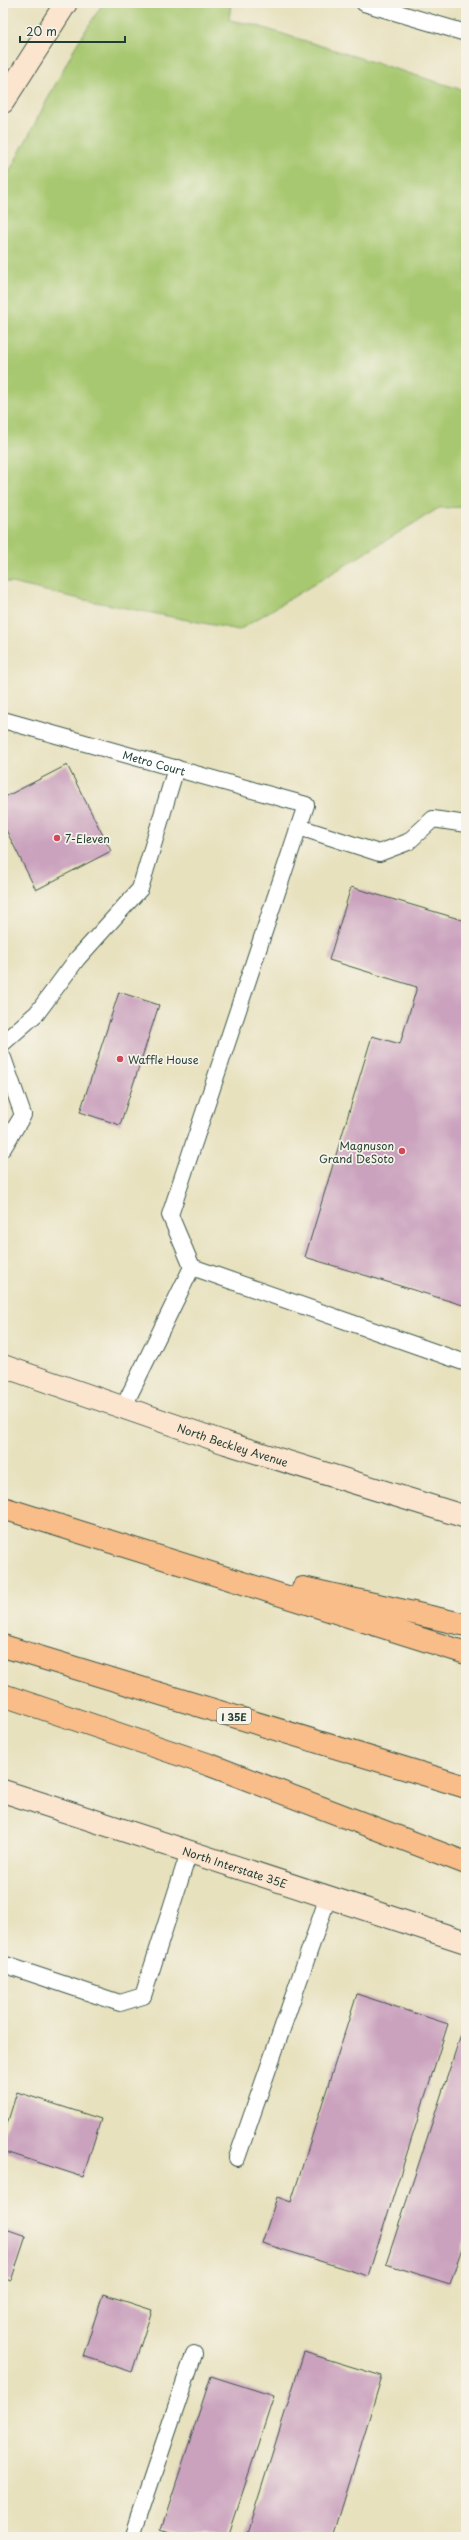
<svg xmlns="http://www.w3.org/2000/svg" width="469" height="2540" viewBox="0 0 469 2540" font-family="'Playpen Sans',sans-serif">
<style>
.green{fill:#a7c870;stroke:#638252}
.building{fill:#caa2be}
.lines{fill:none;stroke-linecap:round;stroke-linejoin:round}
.service-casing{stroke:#3d5649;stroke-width:18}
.secondary-casing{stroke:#3d5649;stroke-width:24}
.motorway-casing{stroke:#3d5649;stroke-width:24}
.service{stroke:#fff;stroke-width:16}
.secondary{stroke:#fce5cf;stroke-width:22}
.motorway{stroke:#f8bd88;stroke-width:22}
.poi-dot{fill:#d1495b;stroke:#f7f3e8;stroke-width:1.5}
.labels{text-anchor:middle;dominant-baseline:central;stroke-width:3.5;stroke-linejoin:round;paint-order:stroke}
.shield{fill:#f7f3e8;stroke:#60746a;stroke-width:1}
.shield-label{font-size:10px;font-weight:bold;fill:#1f3d34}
.street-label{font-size:11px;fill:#1f3d34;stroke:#f7f3e8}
.poi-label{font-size:11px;fill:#1f3d34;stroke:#f7f3e8;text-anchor:start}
</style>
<rect width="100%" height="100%" fill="#f7f3e8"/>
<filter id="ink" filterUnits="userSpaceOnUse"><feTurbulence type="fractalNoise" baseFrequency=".025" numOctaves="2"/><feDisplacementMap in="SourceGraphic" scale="8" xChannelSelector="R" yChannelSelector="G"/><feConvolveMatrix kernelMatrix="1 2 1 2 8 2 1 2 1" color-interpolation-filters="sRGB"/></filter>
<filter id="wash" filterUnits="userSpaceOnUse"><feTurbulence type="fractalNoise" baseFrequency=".012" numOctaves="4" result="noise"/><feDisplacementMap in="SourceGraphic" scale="16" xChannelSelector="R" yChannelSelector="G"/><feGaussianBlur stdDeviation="0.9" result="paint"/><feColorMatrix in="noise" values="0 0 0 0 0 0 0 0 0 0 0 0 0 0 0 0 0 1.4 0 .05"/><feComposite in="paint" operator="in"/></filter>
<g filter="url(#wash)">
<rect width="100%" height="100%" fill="#e7e1be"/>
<!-- green -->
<path class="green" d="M103,3H231L229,20L251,24L466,91V507L439,508L239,630L80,599L3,581V184L75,47Z"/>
<g id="blocks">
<!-- building -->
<path class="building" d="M67,765L111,851L36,890L3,824V798Z
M351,887L466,921V1306L305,1257L372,1036L400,1044L417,987L329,960Z
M119,992L159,1005L120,1125L80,1112Z
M357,1994L448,2024L368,2276L262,2243L277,2197L291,2202Z
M463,2028L466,2029V2236L450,2284L386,2264Z
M17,2092L101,2119L83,2177L3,2151V2137Z
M3,2228L26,2236L11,2281L3,2278Z
M103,2294L152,2310L132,2372L83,2356Z
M304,2352L382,2376L333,2537H246Z
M211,2376L274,2396L228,2537H184L161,2529Z"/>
</g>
</g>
<g filter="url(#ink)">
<use href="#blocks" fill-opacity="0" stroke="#3d5649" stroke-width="1"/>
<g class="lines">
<!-- service casing -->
<g class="service-casing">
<g id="service">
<path d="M364,3L466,33"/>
<path id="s1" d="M3,720L306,805L170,1215L192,1267"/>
<path d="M299,827L379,853L408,842L433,819L466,824"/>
<path d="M3,1043L37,1013L77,959L140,889L176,768"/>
<path d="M3,1058L23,1115L3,1148"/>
<path d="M123,1408L192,1267L466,1363"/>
<path d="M3,1964L120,2003L143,1996L189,1852"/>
<path d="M237,2158L328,1897"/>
<path d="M132,2537L194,2354"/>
</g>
</g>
<!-- secondary casing -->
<g class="secondary-casing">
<g id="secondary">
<path d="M3,102L66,3"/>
<path id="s2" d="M3,1366L226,1443L466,1517"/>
<path id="s3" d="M3,1791L466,1942"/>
</g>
</g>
<!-- motorway casing -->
<g class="motorway-casing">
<path id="motorway" d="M3,1508L466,1653
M303,1588L466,1625
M3,1646L466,1787
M3,1695L210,1765L466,1863"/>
</g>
<!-- service -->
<use href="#service" class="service"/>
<!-- secondary -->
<use href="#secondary" class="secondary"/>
<!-- motorway -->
<use href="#motorway" class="motorway"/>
</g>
</g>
<!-- markers -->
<g class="poi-dot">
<circle cx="57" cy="838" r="4"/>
<circle cx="120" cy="1059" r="4"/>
<circle cx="402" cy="1151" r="4"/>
</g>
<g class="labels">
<!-- shield labels -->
<rect class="shield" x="217" y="1708" width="34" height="16" rx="3"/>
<g class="shield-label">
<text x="234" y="1716">I 35E</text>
</g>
<!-- street labels -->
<g class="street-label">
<text stroke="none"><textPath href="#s1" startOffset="157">Metro Court</textPath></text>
<text stroke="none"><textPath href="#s2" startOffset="243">North Beckley Avenue</textPath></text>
<text stroke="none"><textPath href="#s3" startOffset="244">North Interstate 35E</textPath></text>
</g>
<!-- poi labels -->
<g class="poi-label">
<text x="65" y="838">7-Eleven</text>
<text x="128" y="1059">Waffle House</text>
<text x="394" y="1145" text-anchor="end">Magnuson<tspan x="394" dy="13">Grand DeSoto</tspan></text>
</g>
</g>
<!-- margin -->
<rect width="469" height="2540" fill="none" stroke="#f7f3e8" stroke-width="16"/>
<!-- scale -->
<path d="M20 36v6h105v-6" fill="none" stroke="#1f3d34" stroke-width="2"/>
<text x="26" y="36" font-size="12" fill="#1f3d34" stroke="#f7f3e8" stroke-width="3" paint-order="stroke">20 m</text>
</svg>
